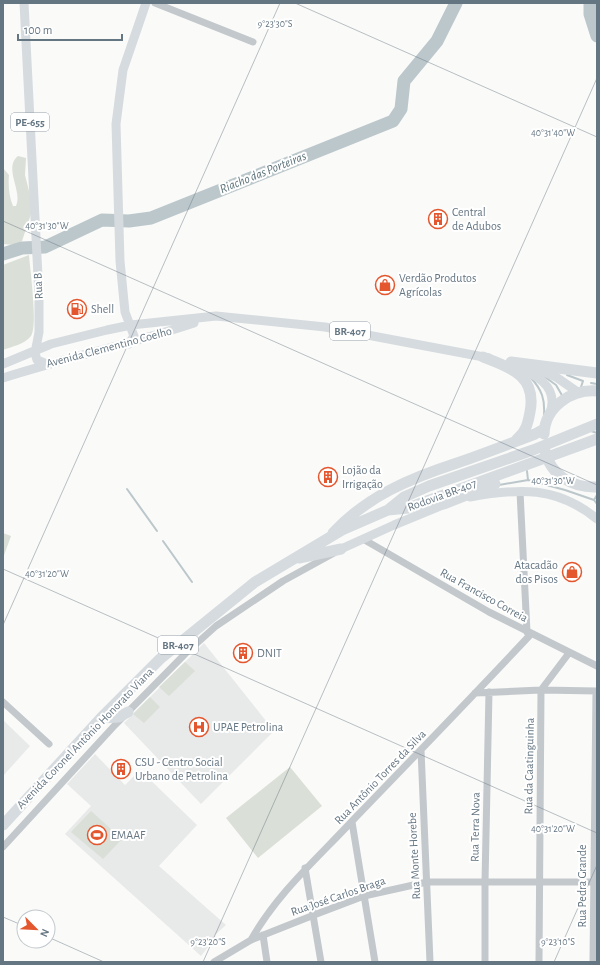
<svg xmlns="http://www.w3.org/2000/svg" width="600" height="965" viewBox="0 0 600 965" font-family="'Alegreya Sans',sans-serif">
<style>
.built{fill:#e8e9e9}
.green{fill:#dadfd7}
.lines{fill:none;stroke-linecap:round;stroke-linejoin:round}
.stream{stroke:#bbc7cb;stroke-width:2}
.river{stroke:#bbc7cb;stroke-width:13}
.minor{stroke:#c3c8cc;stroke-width:7}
.major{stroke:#d6dbdf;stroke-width:9}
.highway{stroke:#d6dbdf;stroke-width:11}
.ticks{fill:none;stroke:#657683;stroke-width:1;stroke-opacity:0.45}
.labels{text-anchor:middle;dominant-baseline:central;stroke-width:4;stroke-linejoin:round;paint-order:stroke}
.shield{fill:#fff;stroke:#939fa8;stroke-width:1}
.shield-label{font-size:11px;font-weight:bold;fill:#657683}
.poi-label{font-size:12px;fill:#657683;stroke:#fff;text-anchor:start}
.street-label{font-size:12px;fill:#657683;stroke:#fff}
.water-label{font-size:13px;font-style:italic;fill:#60757c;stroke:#fff}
.ticks-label{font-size:10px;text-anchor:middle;fill:#657683;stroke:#fff;stroke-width:4;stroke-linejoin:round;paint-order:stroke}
</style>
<rect width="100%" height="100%" fill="#fafaf8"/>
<!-- built -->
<path class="built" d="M204,643L274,731L201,804L124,723Z
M3,720L30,746L3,776Z
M95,754L125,785L140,770L197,825L159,866L226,925L215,935V938L201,956L65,834L91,806L67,784Z"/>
<!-- green -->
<path class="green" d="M18,156L26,158L25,175L31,199V214L22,241L14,245L3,244V168L9,175C8,186 9,196 13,206H16C23,191 3,168 18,156Z
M29,255C30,270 38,325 31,336C25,344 11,347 3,350V265Z
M3,533L11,536L3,558Z
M185,662L195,671L169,696L159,687Z
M150,697L160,707L144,723L133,714Z
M290,767L322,806L258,858L226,818Z
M91,811L122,839L103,859L71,832Z"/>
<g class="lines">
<!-- stream -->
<path class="stream" d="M567,375L583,381L580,390
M545,377L556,385L563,397
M531,378C542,390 545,399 544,415
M591,383L597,384
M591,431L597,433
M527,471L528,480
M499,485L528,480L565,490L594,500L597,504
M127,489L157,531
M594,500L597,495
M163,541L192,582"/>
<!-- river -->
<path class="river" d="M590,3V14L597,36
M3,254L22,248L45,247L102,220L129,221L151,218L393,121L401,109L404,81L437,41L456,3"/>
<!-- minor -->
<path class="minor" d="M155,3L253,42
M520,492L527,632
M363,539L489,612L597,666
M475,693L541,690L597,691
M3,702L49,744
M421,750L430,962
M352,822L375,962
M3,847L115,725L186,653L216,626L283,581L334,553
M305,868L321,962
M263,935L267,962
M251,940C278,892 318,858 355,818C414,757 473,696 531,634
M214,962L251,940L314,915L364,896L427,882H597
M485,962V882L489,692
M539,962L541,690L569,653
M593,962L596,691"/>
<!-- major -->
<path class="major" d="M24,3L39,296V332L35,353L37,360L47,364
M129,344L134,336L125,312L120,261L116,124L123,70L146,3
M3,364L51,344L107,330L131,325L216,316L325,327L489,358
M511,365C533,373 560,385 550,413
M537,369L556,377L579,393
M3,378C66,358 131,344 194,323
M470,497C519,488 557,486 597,519
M341,549L394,525L450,502"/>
<!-- highway -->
<path class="highway" d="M483,357C511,368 537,376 530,412C528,423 526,432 517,439
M511,362L597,373
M544,434C545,407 571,389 597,391
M545,451C551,476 573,488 597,487
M444,504L495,484
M388,510L408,508L597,439
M333,533C367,496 411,478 457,463C483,454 509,444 535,434L544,429
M299,558L341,549
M101,718L119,717L128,712
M3,825L101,718L160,659L255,582L342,530L388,510L404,497L429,486L533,450L597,424"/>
</g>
<!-- ticks -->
<path class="ticks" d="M295,3L597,137M3,221L597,485M3,569L597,833M3,625L280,3M3,917L24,926M48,937L104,962M203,962L597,78M554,962L597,865"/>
<!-- icons -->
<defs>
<g id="building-ring" transform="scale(1)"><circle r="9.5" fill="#fff" stroke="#e4572e" stroke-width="1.5"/><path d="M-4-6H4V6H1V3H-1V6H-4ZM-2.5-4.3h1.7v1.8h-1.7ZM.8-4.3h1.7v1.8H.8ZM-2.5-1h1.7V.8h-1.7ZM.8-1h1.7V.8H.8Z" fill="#e4572e"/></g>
<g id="shop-ring" transform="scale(1)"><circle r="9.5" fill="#fff" stroke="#e4572e" stroke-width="1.5"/><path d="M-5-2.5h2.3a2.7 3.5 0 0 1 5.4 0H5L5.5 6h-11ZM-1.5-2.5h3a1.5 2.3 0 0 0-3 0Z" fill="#e4572e"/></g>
<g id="fuel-ring" transform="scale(1)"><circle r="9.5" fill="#fff" stroke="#e4572e" stroke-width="1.5"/><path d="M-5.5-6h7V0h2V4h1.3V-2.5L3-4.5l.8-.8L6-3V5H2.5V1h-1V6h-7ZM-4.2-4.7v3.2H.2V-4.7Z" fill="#e4572e"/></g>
<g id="hospital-ring" transform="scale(1)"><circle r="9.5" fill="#fff" stroke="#e4572e" stroke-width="1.5"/><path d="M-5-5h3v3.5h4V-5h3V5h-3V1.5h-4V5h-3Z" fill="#e4572e"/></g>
<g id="stadium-ring" transform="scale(1)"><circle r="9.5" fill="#fff" stroke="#e4572e" stroke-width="1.5"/><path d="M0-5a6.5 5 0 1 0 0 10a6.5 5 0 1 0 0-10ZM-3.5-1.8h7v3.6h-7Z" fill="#e4572e"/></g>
</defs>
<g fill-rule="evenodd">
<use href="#building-ring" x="438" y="219"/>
<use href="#shop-ring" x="385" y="285"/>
<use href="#fuel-ring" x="77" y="309"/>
<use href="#building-ring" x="328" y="477"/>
<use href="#shop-ring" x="572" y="572"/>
<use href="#building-ring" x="243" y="653"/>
<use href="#hospital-ring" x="199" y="727"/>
<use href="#building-ring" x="121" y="769"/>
<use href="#stadium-ring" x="97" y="835"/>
</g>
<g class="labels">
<!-- shield labels -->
<g class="shield">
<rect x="11" y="113" width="38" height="18" rx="3"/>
<rect x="330" y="322" width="40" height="18" rx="3"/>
<rect x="158" y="636" width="40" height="18" rx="3"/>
</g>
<g class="shield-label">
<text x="30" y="122">PE-655</text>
<text x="350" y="331">BR-407</text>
<text x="178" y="645">BR-407</text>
</g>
<!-- poi labels -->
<g class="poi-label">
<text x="452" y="212">Central<tspan x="452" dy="14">de Adubos</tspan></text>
<text x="399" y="278">Verdão Produtos<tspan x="399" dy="14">Agrícolas</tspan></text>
<text x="91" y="309">Shell</text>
<text x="342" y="470">Lojão da<tspan x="342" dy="14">Irrigação</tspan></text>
<text x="558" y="565" text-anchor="end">Atacadão<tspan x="558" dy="14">dos Pisos</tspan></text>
<text x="257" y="653">DNIT</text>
<text x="213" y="727">UPAE Petrolina</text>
<text x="135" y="762">CSU - Centro Social<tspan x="135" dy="14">Urbano de Petrolina</tspan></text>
<text x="111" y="835">EMAAF</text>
</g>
<!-- street labels -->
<g class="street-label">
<text transform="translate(38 286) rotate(-93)">Rua B</text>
<text transform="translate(109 347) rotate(-15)">Avenida Clementino Coelho</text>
<text transform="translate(442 495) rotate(-20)">Rodovia BR-407</text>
<text transform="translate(484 595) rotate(29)">Rua Francisco Correia</text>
<text transform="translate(85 738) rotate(-46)">Avenida Coronel Antônio Honorato Viana</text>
<text transform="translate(529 766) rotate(-89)">Rua da Caatinguinha</text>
<text transform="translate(380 777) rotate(-46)">Rua Antônio Torres da Silva</text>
<text transform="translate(475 827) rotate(-89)">Rua Terra Nova</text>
<text transform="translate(414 856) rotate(-93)">Rua Monte Horebe</text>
<text transform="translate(582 886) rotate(-90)">Rua Pedra Grande</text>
<text transform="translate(338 896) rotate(-19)">Rua José Carlos Braga</text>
</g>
<!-- water labels -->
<g class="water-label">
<text transform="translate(263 173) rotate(-22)">Riacho das Porteiras</text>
</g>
</g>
<g class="ticks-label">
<text x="275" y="27">9°23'30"S</text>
<text x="553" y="136">40°31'40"W</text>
<text x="47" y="229">40°31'30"W</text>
<text x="553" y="484">40°31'30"W</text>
<text x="47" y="577">40°31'20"W</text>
<text x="553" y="832">40°31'20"W</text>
<text x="208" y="945">9°23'20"S</text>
<text x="558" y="945">9°23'10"S</text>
</g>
<!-- border -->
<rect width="600" height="965" fill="none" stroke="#657683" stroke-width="8"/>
<!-- north arrow -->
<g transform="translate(36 929) rotate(114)"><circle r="19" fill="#ffffff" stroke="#c1c8cd"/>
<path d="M0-3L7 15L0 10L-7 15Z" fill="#e4572e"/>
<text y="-6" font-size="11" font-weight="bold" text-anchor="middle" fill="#657683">N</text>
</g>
<!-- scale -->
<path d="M18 34v6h104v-6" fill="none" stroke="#657683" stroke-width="2"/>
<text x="24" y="34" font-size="12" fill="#657683" stroke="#ffffff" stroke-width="3" paint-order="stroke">100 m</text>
</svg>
